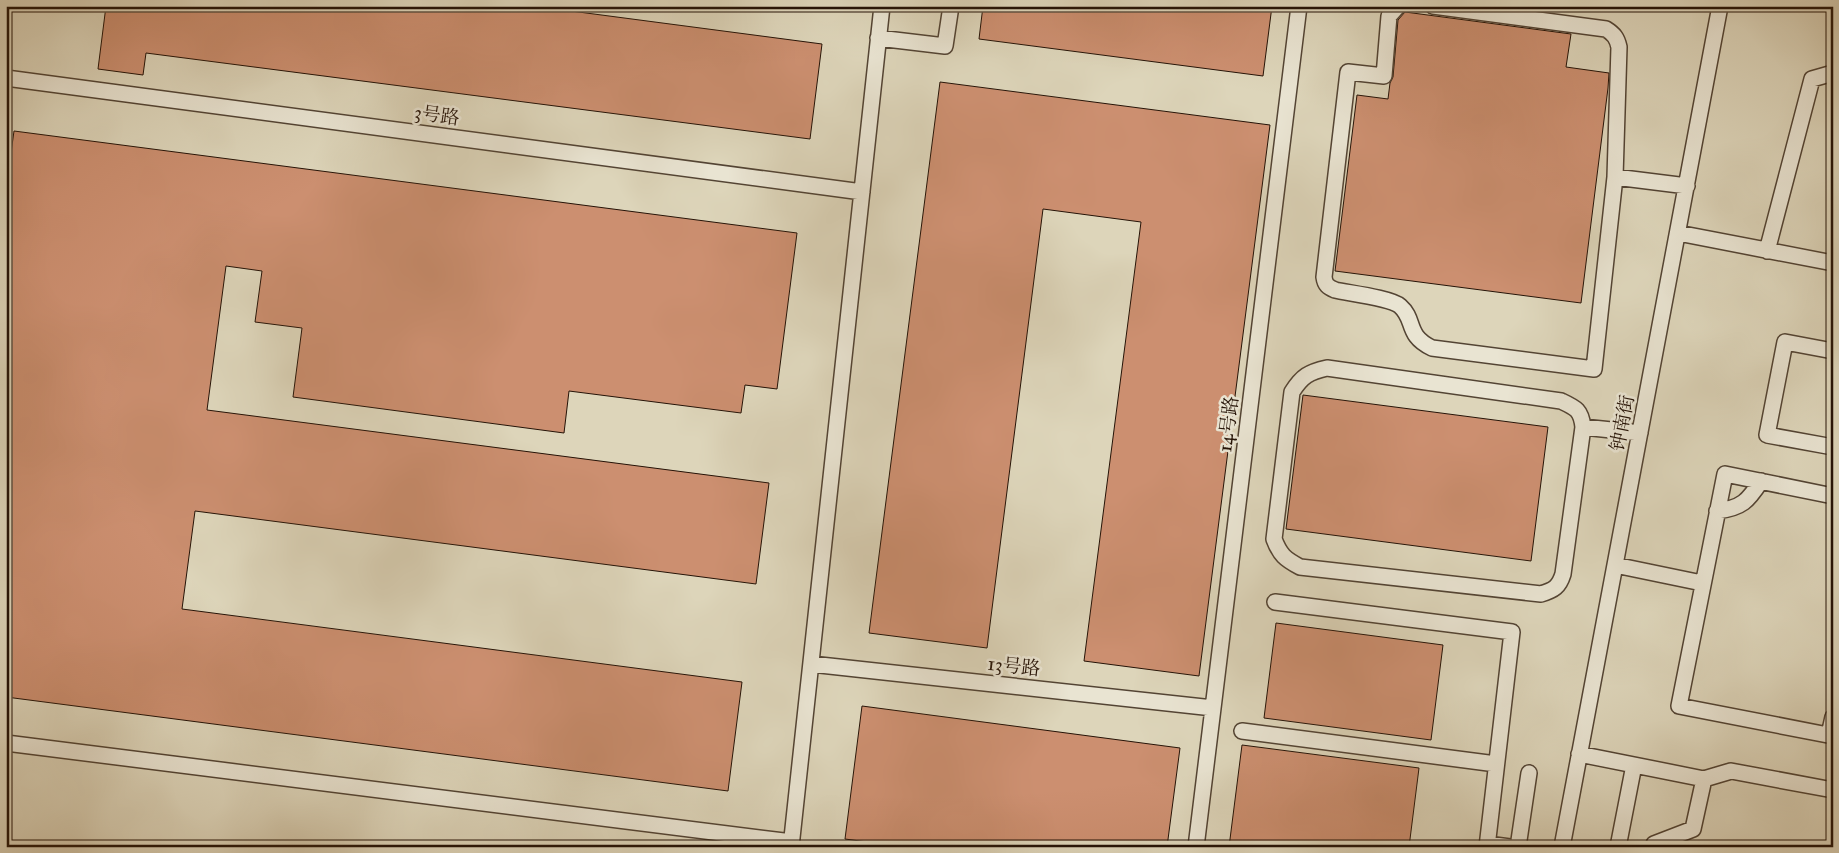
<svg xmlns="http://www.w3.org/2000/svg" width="1839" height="853" viewBox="0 0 1839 853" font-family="'IM FELL Great Primer','Noto Serif SC',serif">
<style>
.building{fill:#cc8f70;stroke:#251307}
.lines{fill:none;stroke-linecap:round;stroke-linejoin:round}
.minor-casing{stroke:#534434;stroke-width:18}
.path{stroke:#251307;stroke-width:2.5;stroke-dasharray:1 2.5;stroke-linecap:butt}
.minor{stroke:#e9e4d2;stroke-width:15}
.labels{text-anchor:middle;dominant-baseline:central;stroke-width:5;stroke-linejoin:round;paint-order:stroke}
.street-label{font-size:19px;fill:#251307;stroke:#e9e4d2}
</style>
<rect width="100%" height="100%" fill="#ddd5ba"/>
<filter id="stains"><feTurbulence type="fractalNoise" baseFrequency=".004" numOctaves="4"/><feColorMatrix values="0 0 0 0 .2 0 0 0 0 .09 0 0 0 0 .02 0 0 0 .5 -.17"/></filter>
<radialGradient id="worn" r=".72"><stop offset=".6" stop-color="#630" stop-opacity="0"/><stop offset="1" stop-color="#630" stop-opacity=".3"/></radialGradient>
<!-- building -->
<path class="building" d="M106,6H533L822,44L810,139L146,53L143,75L98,69Z
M983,6H1272L1263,76L979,39Z
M1405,12L1571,34L1566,67L1609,73L1608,88L1581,303L1335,271L1357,95L1388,99L1390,83L1393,77L1398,20Z
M940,82L1270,125L1199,676L1084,661L1141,222L1043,209L987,648L869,633Z
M14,131L797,233L777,389L745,385L741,413L569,391L564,433L293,397L302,328L255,322L262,271L226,266L207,410L769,483L756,584L195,511L182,609L742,682L728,791L6,697V189Z
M1303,395L1548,427L1531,561L1286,529Z
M1276,623L1443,645L1431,740L1264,718Z
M862,706L1180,748L1167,847H905L845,839Z
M1242,745L1419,768L1409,847H1229Z"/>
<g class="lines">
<!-- minor casing -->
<g class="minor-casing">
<path id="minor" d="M1398,6L1389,16L1384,76L1348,72L1324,277C1325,285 1328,287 1335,290C1348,293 1391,298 1400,306C1416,320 1405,335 1432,348L1594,369L1615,177L1619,47C1617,38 1614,34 1606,29L1433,6
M878,38L945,46L951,6
M6,78L862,192
M1615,177L1687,186
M1678,233L1833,263
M1767,251L1812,79L1833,73
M1833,351L1785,342L1767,435L1833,447
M1327,368L1561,401C1576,408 1581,410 1583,427L1563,574C1559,587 1554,590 1541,594L1300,567C1285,559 1280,555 1274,539L1292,392C1302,376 1309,372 1327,368Z
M1583,427L1640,433
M1833,496L1725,474L1679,706L1833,736
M1717,511C1742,508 1748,501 1761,481
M1615,565L1702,583
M1275,602L1512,632L1487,847
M811,664L1213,708
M1242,731L1496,764
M1829,735L1833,717
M6,743L792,842
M1579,754L1704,779
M1487,844L1510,847
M791,847L882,6
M1196,847L1299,6
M1518,847L1529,773
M1562,847L1720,6
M1618,847L1634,765
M1653,847L1654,844L1693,829L1704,779L1731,771L1833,790"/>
</g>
<!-- path -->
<path class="path" d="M1790,6L1833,12"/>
<!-- minor -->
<use href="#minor" class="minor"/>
</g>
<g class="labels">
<!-- street labels -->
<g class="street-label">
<text transform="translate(437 115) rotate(8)">3号路</text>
<text transform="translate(1622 423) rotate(-79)">钟南街</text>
<text transform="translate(1228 424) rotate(-83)">14号路</text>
<text transform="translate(1014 666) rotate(6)">13号路</text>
</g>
</g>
<!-- margin -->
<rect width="1839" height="853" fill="none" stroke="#ddd5ba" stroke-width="25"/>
<rect x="8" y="8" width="1824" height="838" fill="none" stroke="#251307" stroke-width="2.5"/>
<rect x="12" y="12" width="1814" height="828" fill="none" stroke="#251307"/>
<rect width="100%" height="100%" filter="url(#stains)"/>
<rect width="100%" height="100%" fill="url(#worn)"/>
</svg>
